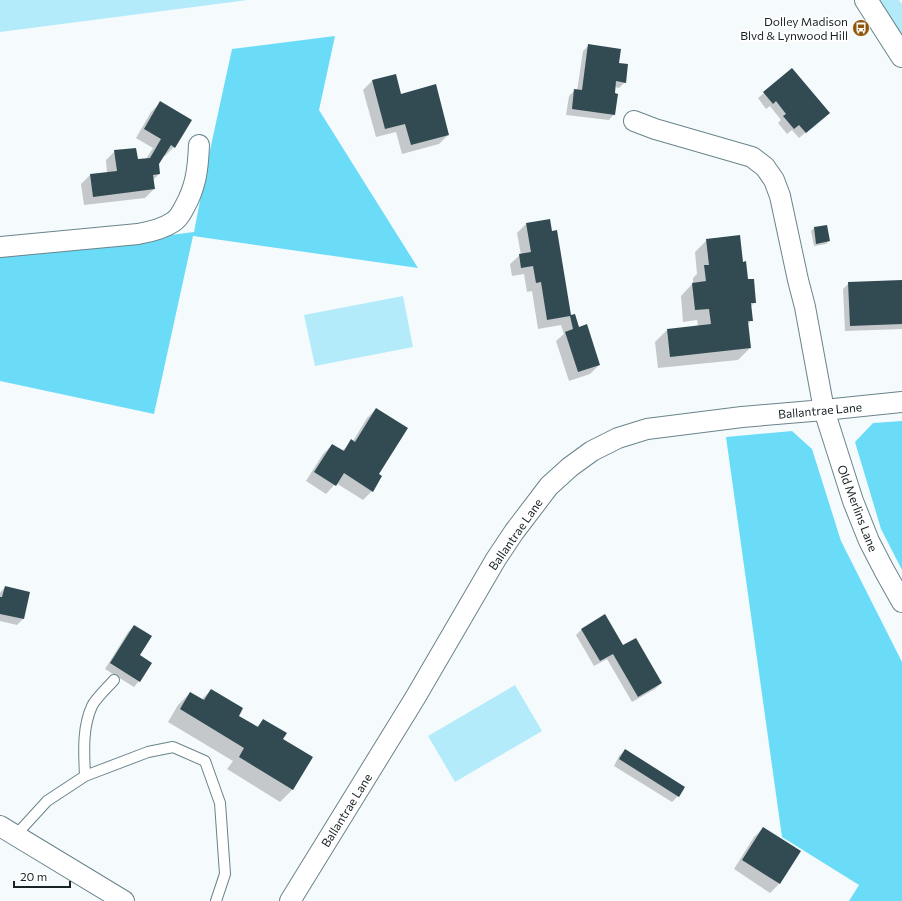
<svg xmlns="http://www.w3.org/2000/svg" width="902" height="901" viewBox="0 0 902 901" font-family="Commissioner,sans-serif">
<style>
.green{fill:#b4ebfa}
.forest{fill:#6adcf8}
.shadow{fill:#0003}
.building{fill:#324b52}
.lines{fill:none;stroke-linecap:round;stroke-linejoin:round}
.service-casing{stroke:#69848c;stroke-width:12}
.minor-casing{stroke:#69848c;stroke-width:22}
.primary-casing{stroke:#69848c;stroke-width:24}
.service{stroke:#fff;stroke-width:10}
.minor{stroke:#fff;stroke-width:20}
.primary{stroke:#fff;stroke-width:22}
.labels{text-anchor:middle;dominant-baseline:central;stroke-width:4;stroke-linejoin:round;paint-order:stroke}
.poi-label{font-size:12px;fill:#182326;stroke:#fff;text-anchor:end}
.street-label{font-size:12px;fill:#182326;stroke:#fff}
</style>
<rect width="100%" height="100%" fill="#f5fbfd"/>
<!-- green -->
<path class="green" d="M0,0H248L0,32Z
M879,0H899L902,4V38Z
M403,296L413,347L315,366L304,315Z
M515,685L542,731L455,782L428,736Z"/>
<!-- forest -->
<path class="forest" d="M335,36L319,110L418,268L193,236L154,414L0,381V257L194,232L207,164L232,49Z
M902,421V570L881,529L855,442L873,423Z
M792,431L812,449L841,541L902,662V901H849L859,885L782,837L726,437Z"/>
<!-- shadow -->
<path class="shadow" d="M588,46L618,63L625,82L619,88L615,87L614,114L609,120L566,115L569,96L575,90L577,91L583,51Z
M372,81L400,95L448,135L439,144L402,154L396,132L376,137L363,90Z
M764,93L829,113L799,138L792,130L787,134L778,123L781,120L770,106L766,109L758,98Z
M160,103L174,147L165,156L164,155L158,164L159,174L153,180L154,189L145,198L84,205L81,184L90,175L107,173L106,160L115,151L137,160L146,159L153,148L136,138L151,112Z
M526,224L570,316L579,328L599,365L590,374L569,381L556,341L564,334L561,325L538,329L532,291L527,292L524,274L512,276L510,264L520,255H521L517,233Z
M826,226L829,241L826,244L814,246L811,231L814,228Z
M707,240L742,263L747,281L755,302L750,307L752,320L747,325L750,348L738,360L658,368L655,342L667,330L698,326L697,320L683,322L681,296L693,283V278L697,274L695,252Z
M902,281V329L845,331L843,289L849,283Z
M376,409L378,474L381,477L372,491L363,500L336,483L326,494L306,481L323,454L332,445L342,451L352,441H353L367,418Z
M5,587L29,593L23,619L17,625L0,621V593Z
M134,626L138,655L139,681L134,687L105,669L128,632Z
M582,629L623,646L661,683L655,689L632,702L607,659L594,666L576,635Z
M211,690L237,716L256,727L264,720L282,740L311,757L292,790L280,802L227,769L233,761L168,722L178,705L190,693L201,700Z
M625,750L684,787L678,796L672,802L614,766L619,756Z
M763,828L779,884L770,893L734,869L754,837Z"/>
<!-- building -->
<path class="building" d="M588,44L621,49L619,63L628,64L626,83L616,81L615,93L618,94L615,115L572,109L574,89L582,90Z
M792,68L830,113L806,133L799,125L794,129L783,116L786,114L776,101L773,104L763,92Z
M396,74L401,94L436,84L449,135L411,145L405,124L385,129L372,80Z
M160,101L192,120L175,148L171,145L159,164L160,174L153,175L155,189L93,197L90,174L117,171L114,150L136,148L138,159L150,158L161,139L144,129Z
M550,219L552,231L557,230L571,315L575,314L579,327L587,324L600,365L578,372L565,332L573,329L570,316L547,320L541,282L536,283L533,266L521,268L519,254L531,252L526,223Z
M827,225L830,241L816,244L814,227Z
M740,235L743,262L746,261L748,279H754L756,303H751L753,321H748L751,348L670,357L667,329L711,324L709,309L695,310L692,283L706,281L704,265H709L706,239Z
M902,280V324L850,326L848,282Z
M376,408L408,428L379,474L382,476L373,492L344,473L336,486L314,472L332,444L344,451L351,439L355,442Z
M5,586L30,592L24,619L0,614V597H2Z
M605,614L623,645L636,638L662,683L638,697L613,654L600,661L581,629Z
M134,625L152,636L140,655L152,663L140,682L110,663Z
M211,689L243,708L239,716L258,727L263,719L287,733L283,739L313,757L293,790L239,757L244,748L180,709L190,692L204,700Z
M625,749L685,787L679,797L619,759Z
M763,827L801,851L780,884L742,860Z"/>
<g class="lines">
<!-- service casing -->
<g class="service-casing">
<path id="service" d="M85,776L148,752L173,747L205,761L220,803L225,874L216,901
M15,836L47,801L85,776C84,753 82,728 92,706C96,698 108,687 114,680"/>
</g>
<!-- minor casing -->
<g class="minor-casing">
<path id="minor" d="M634,121L655,129L752,157L765,167L774,180L780,196L798,280L805,307L824,410L853,501L869,541L884,570L902,602
M0,247L138,234C149,232 163,229 173,222C178,219 181,214 184,208C196,187 198,169 199,145
M0,826L124,901
M290,901L415,698L496,559L514,532L549,486L570,467L592,451L618,438L647,429L742,417L824,410L902,402"/>
</g>
<!-- primary casing -->
<g class="primary-casing">
<path id="primary" d="M866,0L902,56"/>
</g>
<!-- service -->
<use href="#service" class="service"/>
<!-- minor -->
<use href="#minor" class="minor"/>
<!-- primary -->
<use href="#primary" class="primary"/>
</g>
<!-- icons -->
<defs>
<g id="bus-disc" transform="scale(0.9)"><circle r="9.5" fill="#8e570c" stroke="#fff"/><path d="M-5-6H5V4H4V6H2V4H-2V6H-4V4H-5ZM-3.5-4V0h7V-4ZM-3.5 1.2v1.5H-2V1.2ZM2 1.2v1.5H3.5V1.2Z" fill="#fff"/></g>
</defs>
<g fill-rule="evenodd">
<use href="#bus-disc" x="861" y="28"/>
</g>
<g class="labels">
<!-- poi labels -->
<g class="poi-label">
<text x="848" y="21">Dolley Madison<tspan x="848" dy="14">Blvd &amp; Lynwood Hill</tspan></text>
</g>
<!-- street labels -->
<g class="street-label">
<text transform="translate(820 410) rotate(-5)">Ballantrae Lane</text>
<text transform="translate(858 508) rotate(69)">Old Merlins Lane</text>
<text transform="translate(515 534) rotate(-55)">Ballantrae Lane</text>
<text transform="translate(346 810) rotate(-58)">Ballantrae Lane</text>
</g>
</g>
<!-- scale -->
<path d="M14 881v6h56v-6" fill="none" stroke="#182326" stroke-width="2"/>
<text x="20" y="881" font-size="12" fill="#182326" stroke="#ffffff" stroke-width="3" paint-order="stroke">20 m</text>
</svg>
